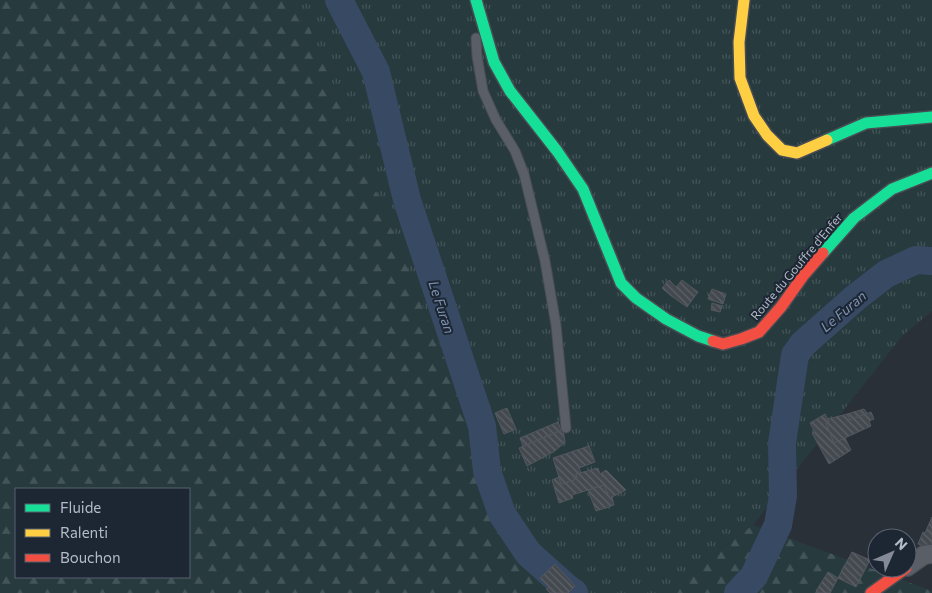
<svg xmlns="http://www.w3.org/2000/svg" width="932" height="593" viewBox="0 0 932 593" font-family="Commissioner,sans-serif">
<style>
.grass{fill:url(#grass-tufts)}
.forest{fill:url(#forest-firs);fill-rule:evenodd}
.lines{fill:none;stroke-linecap:round;stroke-linejoin:round}
.river{stroke:#384963;stroke-width:28}
.building{fill:url(#building-back-hatch);stroke:#52575f}
.lane-casing{stroke:#484c53;stroke-width:11}
.street-casing{stroke:#484c53;stroke-width:20}
.fast-casing{stroke:#484c53;stroke-width:14}
.slow-casing{stroke:#484c53;stroke-width:14}
.jam-casing{stroke:#484c53;stroke-width:14}
.lane{stroke:#5a5e66;stroke-width:9}
.street{stroke:#5a5e66;stroke-width:18}
.fast{stroke:#16e098;stroke-width:11}
.slow{stroke:#ffcf43;stroke-width:11}
.jam{stroke:#f24e42;stroke-width:11}
.labels{text-anchor:middle;dominant-baseline:central;stroke-width:4;stroke-linejoin:round;paint-order:stroke}
.street-label{font-size:12px;fill:#b4bcc9;stroke:#1d2633}
.water-label{font-size:14px;font-style:italic;fill:#7c92b1;stroke:#1d2633}
</style>
<defs>
<pattern id="grass-tufts" width="24" height="20" patternUnits="userSpaceOnUse" patternTransform="scale(1.25)"><rect width="24" height="20" fill="#273a3e"/><path d="M3 7l-1-3M5 7V3M7 7l1-3M15 17l-1-3M17 17v-4M19 17l1-3" fill="none" stroke="#445559"/></pattern>
<pattern id="forest-firs" width="22" height="20" patternUnits="userSpaceOnUse" patternTransform="scale(1.25)"><rect width="22" height="20" fill="#273a3e"/><path d="M5 1l3.5 6h-7zM16 11l3.5 6h-7z" fill="#445559"/></pattern>
<pattern id="building-back-hatch" width="6" height="6" patternUnits="userSpaceOnUse" patternTransform="scale(1.25)"><rect width="6" height="6" fill="#444950"/><path d="M-1 5l2 2M0 0l6 6M5-1l2 2" fill="none" stroke="#5d6168"/></pattern>
</defs>
<rect width="100%" height="100%" fill="#2a3038"/>
<!-- grass -->
<path class="grass" d="M298,0H932V311L902,336L753,525L663,593H540Z"/>
<!-- forest -->
<path class="forest" d="M0,0H298L540,593H0ZM16,489H189V577H16Z
M753,525L932,591V593H663Z"/>
<g class="lines">
<!-- river -->
<path class="river" d="M339,0L376,72L407,200L482,426L487,471L502,514L528,553L567,588L574,593
M738,593L754,576L778,525L783,496L782,443L795,355L803,344L855,298L886,274L916,260L932,261"/>
</g>
<!-- building -->
<path class="building" d="M669,280L676,287L682,280L698,292L687,307L670,295L662,288Z
M712,289L726,294L723,304L708,299Z
M712,303L722,306L720,312L711,310Z
M507,408L516,429L504,434L495,413Z
M864,409L867,413L850,420L847,414Z
M871,412L874,419L869,421L871,426L834,443L826,423L829,422L828,419L847,414L850,420Z
M825,414L829,422L826,423L834,443L845,438L851,450L829,464L812,433L815,432L810,423Z
M558,422L561,430L523,446L520,438Z
M563,430L565,442L555,451L527,466L519,448Z
M589,446L595,462L579,468L581,473L576,474L577,479L561,484L553,458Z
M598,468L600,474L606,470L626,490L610,498L604,485L572,495L573,498L559,503L552,480L559,477L561,484L577,479L576,474Z
M604,485L610,498L612,497L614,505L596,511L588,490Z
M932,517V549H931L918,544L923,532L925,533Z
M852,552L870,560L856,587L838,578Z
M555,564L575,586L568,593H550L546,589L549,587L540,578Z
M828,572L838,578L830,593H819L816,591Z"/>
<g class="lines">
<!-- lane casing -->
<g class="lane-casing">
<path id="lane" d="M476,38L477,56L483,91L496,120L515,151L524,174L545,261L556,325L566,428"/>
</g>
<!-- street casing -->
<g class="street-casing">
<path id="street" d="M907,567L924,555L932,554"/>
</g>
<!-- fast casing -->
<g class="fast-casing">
<path id="fast" d="M476,0L494,62L510,91L557,151L583,189L621,283L636,298L666,319L698,336L713,341
M827,140L866,123L932,117
M823,253L854,218L892,189L932,173"/>
</g>
<!-- slow casing -->
<g class="slow-casing">
<path id="slow" d="M744,0L739,42L740,78L754,116L767,135L782,150L797,153L827,140"/>
</g>
<!-- jam casing -->
<g class="jam-casing">
<path id="jam" d="M713,341L723,344L741,339L759,332L781,307L803,276L823,253
M871,593L906,568"/>
</g>
<!-- lane -->
<use href="#lane" class="lane"/>
<!-- street -->
<use href="#street" class="street"/>
<!-- fast -->
<use href="#fast" class="fast"/>
<!-- slow -->
<use href="#slow" class="slow"/>
<!-- jam -->
<use href="#jam" class="jam"/>
</g>
<g class="labels">
<!-- street labels -->
<g class="street-label">
<text transform="translate(796 266) rotate(-50)">Route du Gouffre d'Enfer</text>
</g>
<!-- water labels -->
<g class="water-label">
<text transform="translate(442 307) rotate(72)">Le Furan</text>
<text transform="translate(843 311) rotate(-40)">Le Furan</text>
</g>
</g>
<!-- legend -->
<rect x="15" y="488" width="175" height="90" fill="#1d2633" stroke="#59626f"/>
<rect x="25" y="504" width="25" height="8" fill="#16e098" stroke="#59626f"/>
<text x="60" y="513" font-size="15" fill="#b4bcc9">Fluide</text>
<rect x="25" y="529" width="25" height="8" fill="#ffcf43" stroke="#59626f"/>
<text x="60" y="538" font-size="15" fill="#b4bcc9">Ralenti</text>
<rect x="25" y="554" width="25" height="8" fill="#f24e42" stroke="#59626f"/>
<text x="60" y="563" font-size="15" fill="#b4bcc9">Bouchon</text>
<!-- north arrow -->
<g transform="translate(892 553) rotate(45)"><circle r="24" fill="#1d2633" stroke="#59626f"/>
<path d="M0-4L9 19L0 12L-9 19Z" fill="#848b96"/>
<text y="-8" font-size="14" font-weight="bold" text-anchor="middle" fill="#b4bcc9">N</text>
</g>
</svg>
